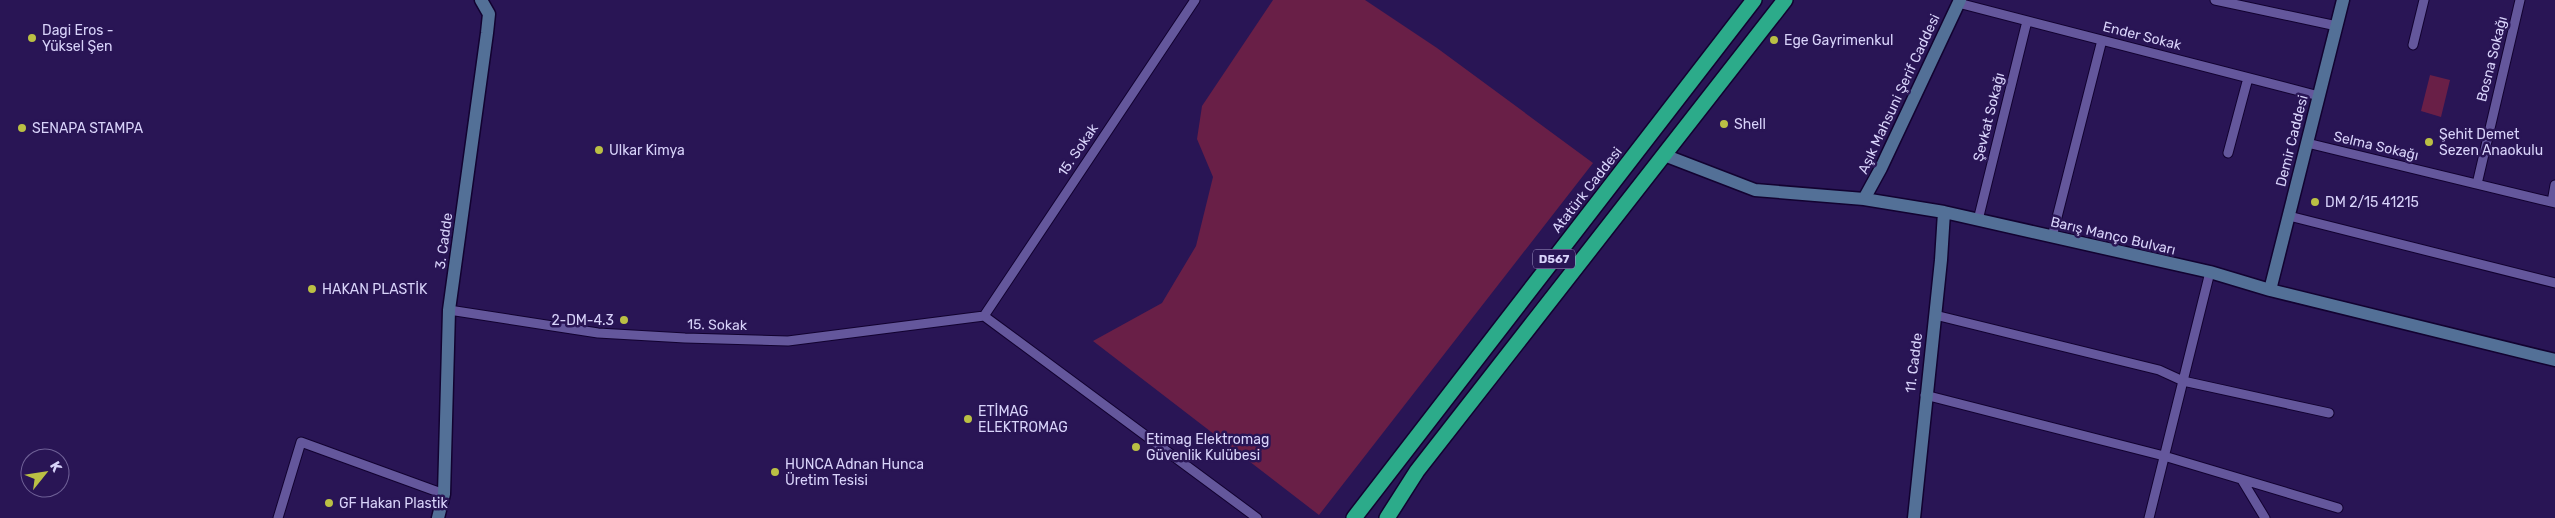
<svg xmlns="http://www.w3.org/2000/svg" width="2555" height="518" viewBox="0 0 2555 518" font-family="Rubik,sans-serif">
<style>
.green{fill:#691f47}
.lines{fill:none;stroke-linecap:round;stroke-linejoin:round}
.street-casing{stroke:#120230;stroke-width:11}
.secondary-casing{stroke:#120230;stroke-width:15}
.highway-casing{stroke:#120230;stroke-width:18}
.street{stroke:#64579c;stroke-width:9}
.secondary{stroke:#537097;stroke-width:12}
.highway{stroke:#2cab8a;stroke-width:15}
.poi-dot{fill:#bbc044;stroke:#291555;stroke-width:2}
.labels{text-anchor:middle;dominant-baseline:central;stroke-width:5;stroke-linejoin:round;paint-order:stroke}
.shield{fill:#291555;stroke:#a49ac8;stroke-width:1}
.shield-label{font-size:12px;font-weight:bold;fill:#d8d3fa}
.poi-label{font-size:14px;fill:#d8d3fa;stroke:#291555;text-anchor:start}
.street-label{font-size:14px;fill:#d8d3fa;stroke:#291555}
</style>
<rect width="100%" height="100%" fill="#291555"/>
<!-- green -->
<path class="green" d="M1273,0H1365L1437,48L1593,163L1319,515L1093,341L1162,303L1196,246L1213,177L1197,139L1202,106Z
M2430,75L2450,80L2441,117L2421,111Z"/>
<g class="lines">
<!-- street casing -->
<g class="street-casing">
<path id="street" d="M2215,0L2337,26
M1958,3L2319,96
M2413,45L2424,0
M2307,143L2555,203
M2228,153L2248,78
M2477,184L2520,0
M2552,202L2555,185
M2289,216L2555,283
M1978,220L2027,21
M2052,237L2102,40
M449,310L598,333L685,338L788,341L984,316L1195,0
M1935,315L2159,370L2183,381L2329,413
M984,316L1257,518
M1925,395L2164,456L2338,508
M2242,480L2265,518
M278,518L301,442L444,494
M2149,518L2210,272"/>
</g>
<!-- secondary casing -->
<g class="secondary-casing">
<path id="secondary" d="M1664,155L1755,190L1864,199L1944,212L2210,272L2270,290L2555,360
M1864,199L1881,168L1960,0
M2270,290L2343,0
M438,518L444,494L449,310L487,33L489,14L481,0
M1914,518L1941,260L1944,212"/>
</g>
<!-- highway casing -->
<g class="highway-casing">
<path id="highway" d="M1354,518L1754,0
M1387,518L1417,471L1785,0"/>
</g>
<!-- street -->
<use href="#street" class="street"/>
<!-- secondary -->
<use href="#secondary" class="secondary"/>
<!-- highway -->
<use href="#highway" class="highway"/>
</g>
<!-- markers -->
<g class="poi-dot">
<circle cx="32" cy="38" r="5"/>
<circle cx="1774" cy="40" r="5"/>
<circle cx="1724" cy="124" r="5"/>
<circle cx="22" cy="128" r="5"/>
<circle cx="2429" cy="142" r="5"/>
<circle cx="599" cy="150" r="5"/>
<circle cx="2315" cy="202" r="5"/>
<circle cx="312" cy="289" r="5"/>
<circle cx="624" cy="320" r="5"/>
<circle cx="968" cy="419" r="5"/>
<circle cx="1136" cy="447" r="5"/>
<circle cx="775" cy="472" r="5"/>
<circle cx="329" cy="503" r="5"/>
</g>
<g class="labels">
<!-- shield labels -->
<rect class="shield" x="1533" y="249.5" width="42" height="19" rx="4"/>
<g class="shield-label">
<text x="1554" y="259">D567</text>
</g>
<!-- poi labels -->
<g class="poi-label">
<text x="42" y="30">Dagi Eros -<tspan x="42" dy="16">Yüksel Şen</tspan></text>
<text x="1784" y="40">Ege Gayrimenkul</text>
<text x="1734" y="124">Shell</text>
<text x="32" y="128">SENAPA STAMPA</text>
<text x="2439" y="134">Şehit Demet<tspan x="2439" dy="16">Sezen Anaokulu</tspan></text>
<text x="609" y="150">Ulkar Kimya</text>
<text x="2325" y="202">DM 2/15 41215</text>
<text x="322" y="289">HAKAN PLASTİK</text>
<text x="614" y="320" text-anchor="end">2-DM-4.3</text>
<text x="978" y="411">ETİMAG<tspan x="978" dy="16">ELEKTROMAG</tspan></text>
<text x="1146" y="439">Etimag Elektromag<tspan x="1146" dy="16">Güvenlik Kulübesi</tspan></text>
<text x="785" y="464">HUNCA Adnan Hunca<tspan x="785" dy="16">Üretim Tesisi</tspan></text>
<text x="339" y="503">GF Hakan Plastik</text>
</g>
<!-- street labels -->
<g class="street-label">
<text transform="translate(2142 36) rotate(14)">Ender Sokak</text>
<text transform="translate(2492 59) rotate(-76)">Bosna Sokağı</text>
<text transform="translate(1899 94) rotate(-65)">Aşık Mahsuni Şerif Caddesi</text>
<text transform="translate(1989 117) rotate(-76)">Şevkat Sokağı</text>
<text transform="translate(2292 141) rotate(-76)">Demir Caddesi</text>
<text transform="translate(2376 146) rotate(13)">Selma Sokağı</text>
<text transform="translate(1078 150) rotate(-56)">15. Sokak</text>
<text transform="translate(1587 190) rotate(-52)">Atatürk Caddesi</text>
<text transform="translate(2113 236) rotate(13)">Barış Manço Bulvarı</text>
<text transform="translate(444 241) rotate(-82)">3. Cadde</text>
<text transform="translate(717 325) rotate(1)">15. Sokak</text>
<text transform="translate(1914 363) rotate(-83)">11. Cadde</text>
</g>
</g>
<!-- north arrow -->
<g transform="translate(45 473) rotate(60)"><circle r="24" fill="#291555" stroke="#6f6197"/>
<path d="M0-4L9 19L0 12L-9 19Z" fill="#bbc044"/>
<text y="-8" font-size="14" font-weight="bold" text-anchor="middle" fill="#d8d3fa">K</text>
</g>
</svg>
